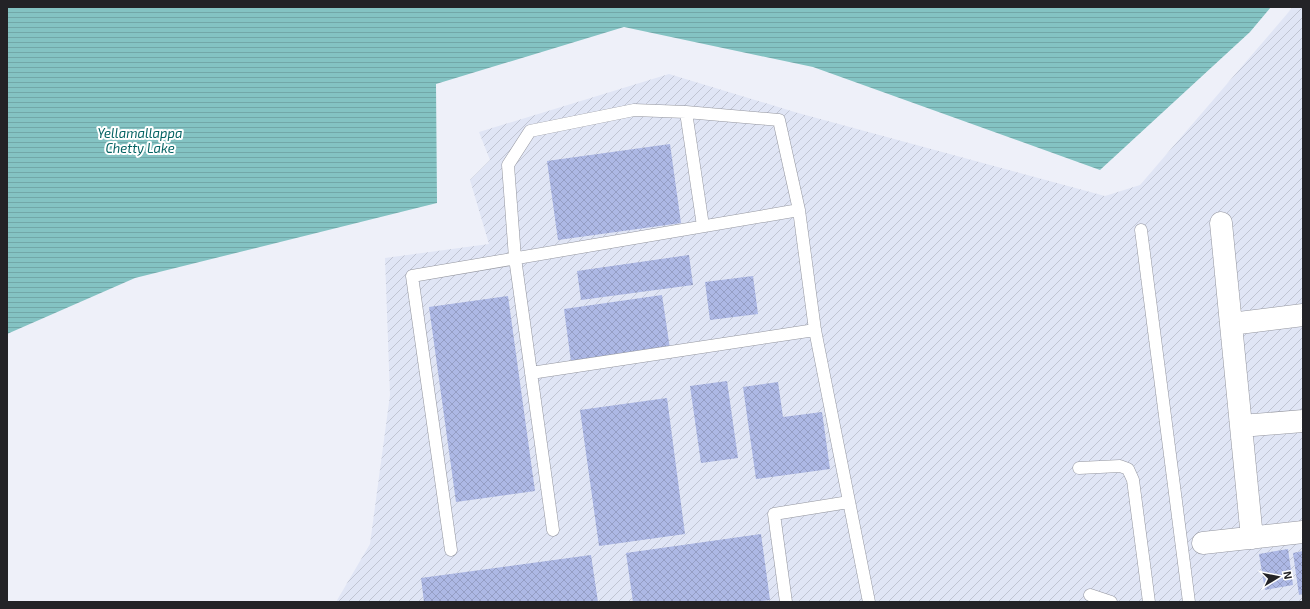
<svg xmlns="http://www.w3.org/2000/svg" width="1310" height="609" viewBox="0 0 1310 609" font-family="'Exo 2',sans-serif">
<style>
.industrial{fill:url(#industrial-furrows)}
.water{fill:url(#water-rules)}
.building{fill:url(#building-cross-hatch)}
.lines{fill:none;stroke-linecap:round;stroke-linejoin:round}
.service-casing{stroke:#94969f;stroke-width:13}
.minor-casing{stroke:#94969f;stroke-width:23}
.service{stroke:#fff;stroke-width:12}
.minor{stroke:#fff;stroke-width:22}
.labels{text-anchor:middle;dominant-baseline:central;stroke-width:4;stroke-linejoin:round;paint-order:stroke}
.water-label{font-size:13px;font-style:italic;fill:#056363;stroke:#fff}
</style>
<defs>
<pattern id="industrial-furrows" width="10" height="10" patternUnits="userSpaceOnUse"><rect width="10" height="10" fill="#e0e5f5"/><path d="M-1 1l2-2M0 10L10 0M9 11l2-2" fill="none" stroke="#c0c4d2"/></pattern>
<pattern id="water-rules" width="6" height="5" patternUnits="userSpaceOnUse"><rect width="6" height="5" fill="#84c3c3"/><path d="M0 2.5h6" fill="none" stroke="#72a7a8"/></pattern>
<pattern id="building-cross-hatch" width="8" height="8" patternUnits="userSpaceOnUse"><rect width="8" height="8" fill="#adb8e5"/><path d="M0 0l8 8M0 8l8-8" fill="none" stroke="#959ec4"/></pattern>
</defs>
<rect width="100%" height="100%" fill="#eef0f9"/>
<!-- industrial -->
<path class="industrial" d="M1293,7H1303V602H336L370,544L390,395L385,258L489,244L470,180L490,160L479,132L669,74L798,113L1105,196L1140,185Z"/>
<!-- water -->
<path class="water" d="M7,7H1271L1250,32L1100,170L813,67L624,27L436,84L437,203L135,278L7,334Z"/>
<!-- building -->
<path class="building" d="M670,144L681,223L558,240L547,161Z
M689,255L693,285L581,300L577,271Z
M753,276L758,314L710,320L705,282Z
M662,295L670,349L571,362L564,309Z
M508,296L535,491L456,502L429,307Z
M727,381L738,458L701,463L690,386Z
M778,382L783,417L822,412L830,469L756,479L743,387Z
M667,398L685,534L599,546L580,410Z
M761,534L770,600L754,602H633L626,553Z
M1288,549L1293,585L1265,590L1259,554Z
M1303,551V594L1299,595L1293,553Z
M591,555L598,602H424L421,578Z"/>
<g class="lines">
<!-- service casing -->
<g class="service-casing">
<path id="service" d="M686,112L703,226
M1141,230L1189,602
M531,373L815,330
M1079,468L1120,466L1128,469L1133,480L1149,602
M553,530L515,258L508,165L530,131L634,110L686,112L779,120L799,210L815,330L869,602
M451,550L412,276L799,210
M1090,595L1111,602
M786,602L774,514L849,502"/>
</g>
<!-- minor casing -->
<g class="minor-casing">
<path id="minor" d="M1221,223L1252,538
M1231,324L1303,315
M1241,426L1303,421
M1203,543L1303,532"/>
</g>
<!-- service -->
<use href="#service" class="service"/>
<!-- minor -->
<use href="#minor" class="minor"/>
</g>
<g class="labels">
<!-- water labels -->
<g class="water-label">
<text x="140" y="133">Yellamallappa<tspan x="140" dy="15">Chetty Lake</tspan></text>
</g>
</g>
<!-- border -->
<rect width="1310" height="609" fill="none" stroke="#232327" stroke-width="16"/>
<!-- north arrow -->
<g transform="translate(1278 577) rotate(80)" stroke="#ffffff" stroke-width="3" paint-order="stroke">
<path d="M0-3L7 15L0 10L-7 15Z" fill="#232327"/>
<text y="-6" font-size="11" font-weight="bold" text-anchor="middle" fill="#232327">N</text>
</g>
</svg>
